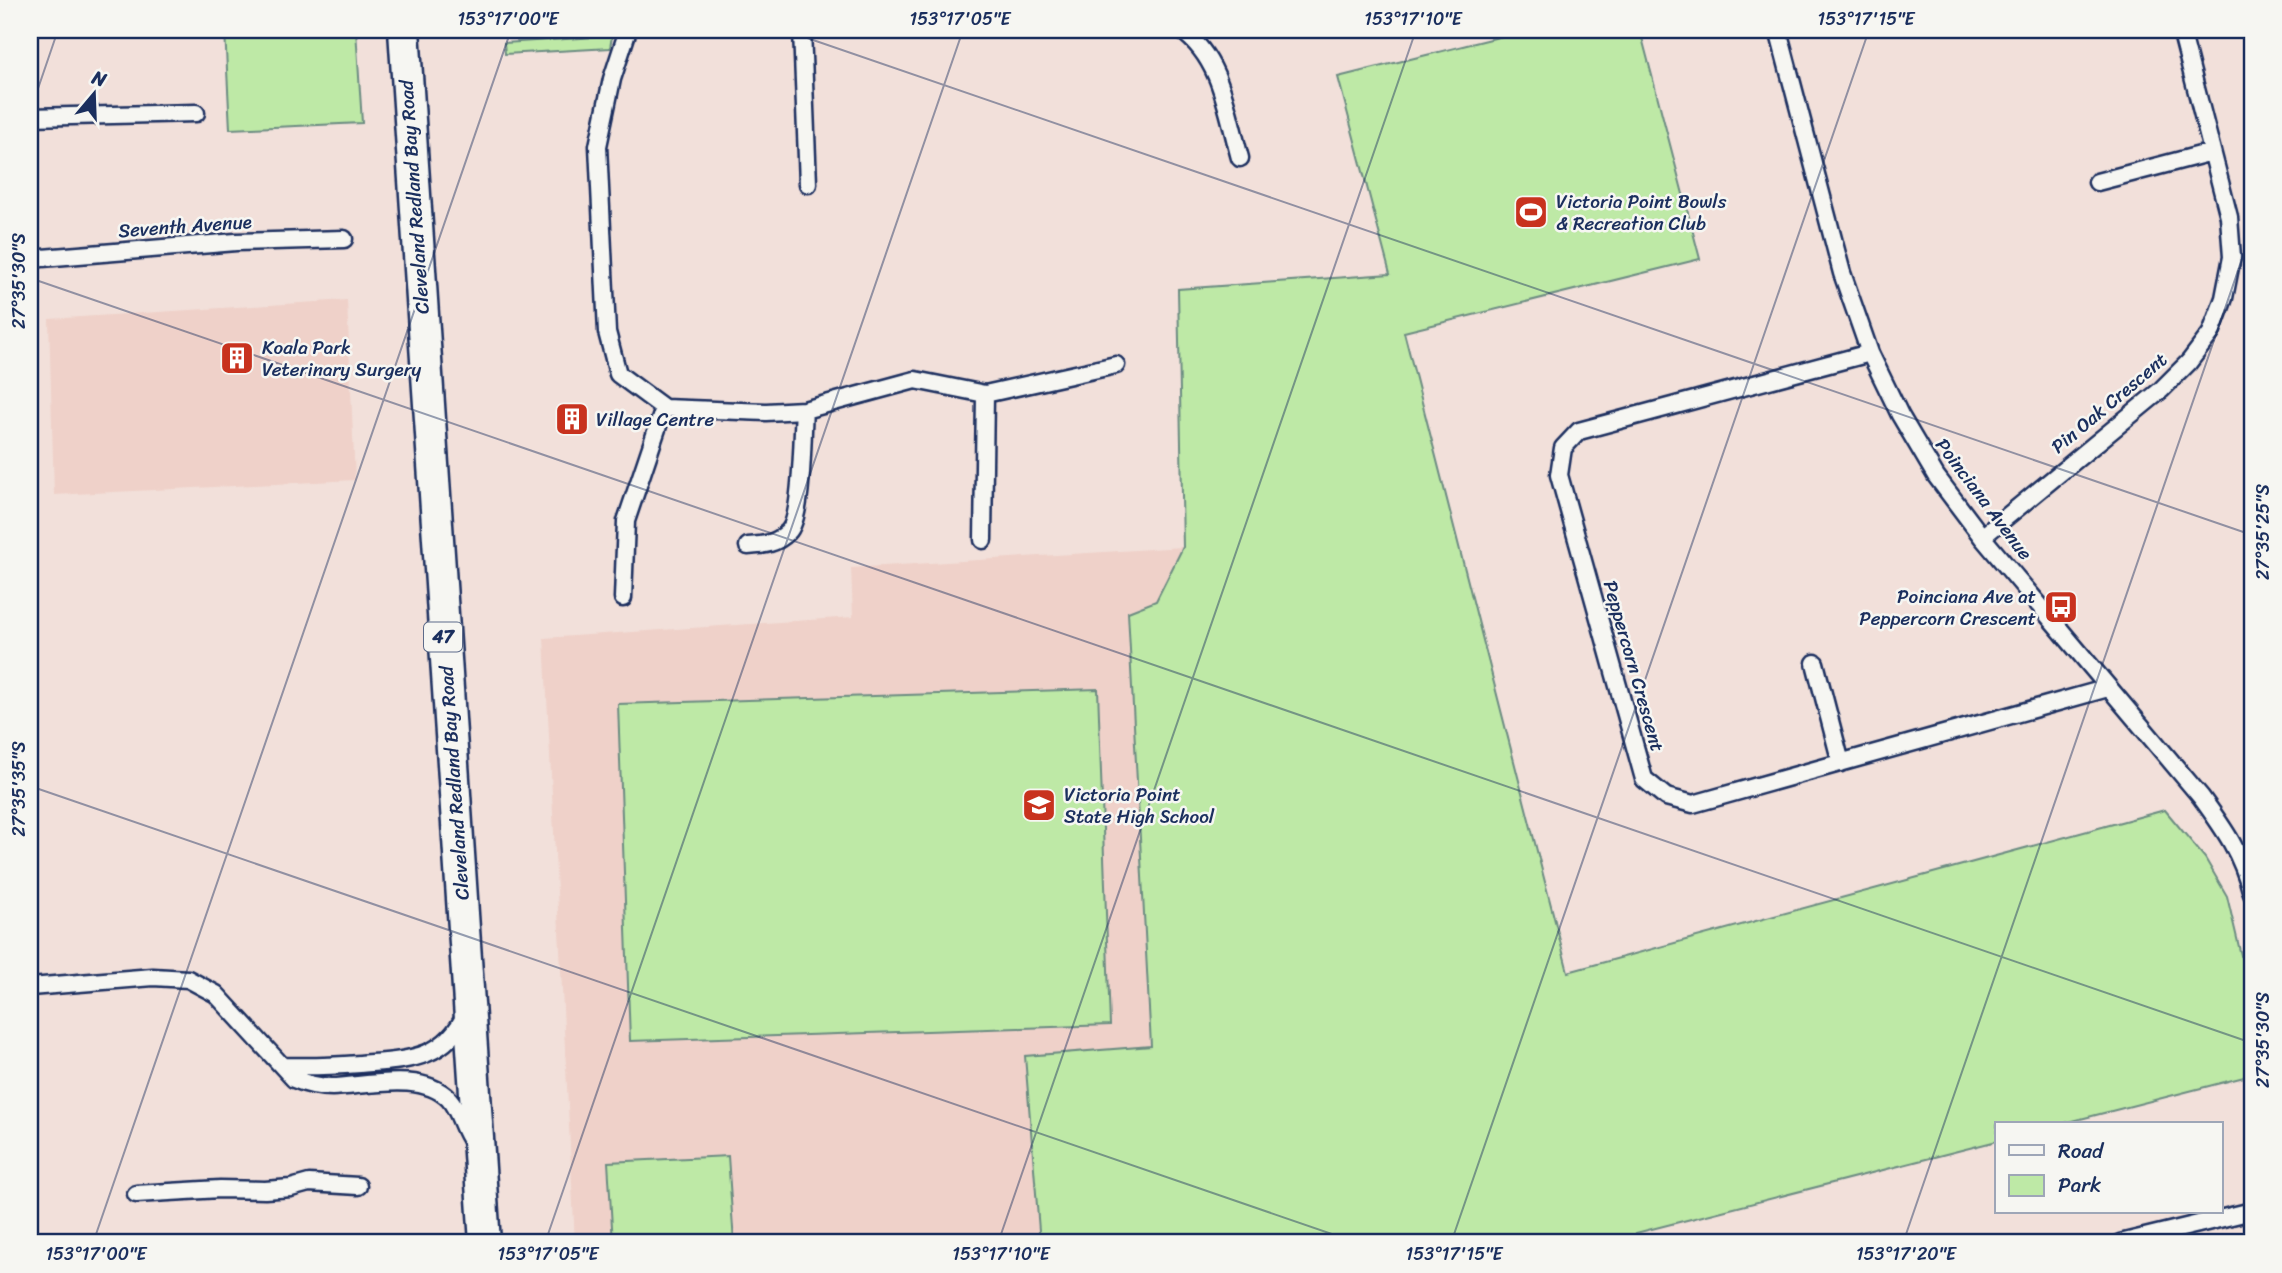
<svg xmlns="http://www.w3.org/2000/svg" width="2282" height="1273" viewBox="0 0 2282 1273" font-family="Sriracha,sans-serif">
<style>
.built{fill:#efd1c9}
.green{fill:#bee9a6;stroke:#6c8c82;stroke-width:2}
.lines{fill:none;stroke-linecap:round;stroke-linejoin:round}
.street-casing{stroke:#1b2f5e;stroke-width:21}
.highway-casing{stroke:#1b2f5e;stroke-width:35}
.street{stroke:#f6f6f2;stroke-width:16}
.highway{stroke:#f6f6f2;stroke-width:30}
.ticks{fill:none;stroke:#1b2f5e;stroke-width:2;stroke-opacity:0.45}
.labels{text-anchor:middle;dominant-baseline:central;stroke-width:5;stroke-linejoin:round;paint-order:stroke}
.shield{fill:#f6f6f2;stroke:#5d6b8a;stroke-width:2}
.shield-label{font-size:18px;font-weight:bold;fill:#1b2f5e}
.street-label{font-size:19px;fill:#1b2f5e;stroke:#f6f6f2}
.poi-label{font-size:19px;fill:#1b2f5e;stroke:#f6f6f2;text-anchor:start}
.neatline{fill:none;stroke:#1b2f5e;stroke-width:2.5}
.ticks-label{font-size:18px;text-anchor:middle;fill:#1b2f5e}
</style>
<rect width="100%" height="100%" fill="#f2e0da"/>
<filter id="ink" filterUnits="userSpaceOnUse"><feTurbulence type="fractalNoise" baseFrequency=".0143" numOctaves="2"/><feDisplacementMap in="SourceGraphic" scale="14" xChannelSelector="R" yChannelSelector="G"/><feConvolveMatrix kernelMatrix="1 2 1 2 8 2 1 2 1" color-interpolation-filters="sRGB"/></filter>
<g filter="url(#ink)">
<!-- built -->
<path class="built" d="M1390,274L1638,1243H575L544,638L853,617L851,568L1183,547L1178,289Z
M347,300L355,480L54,495L49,319Z"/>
<!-- green -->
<path class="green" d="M225,30H356L362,123L230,129Z
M1527,30H1640L1700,259L1404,332L1568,972L2165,810L2205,858L2227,896L2252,1002V1075L2061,1124H1997V1141L1636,1233L1638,1243H1040L1025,1056L1151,1046L1128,612L1156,601L1183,547L1178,289L1390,274L1338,77Z
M612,36L610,48L505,54L504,43Z
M1098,689L1110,1025L630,1041L618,704Z
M728,1156L734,1243H613L608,1162Z"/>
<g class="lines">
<!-- street casing -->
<g class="street-casing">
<path id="street" d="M628,30L612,79L598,146L607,332L618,374L664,408L766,412L804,410L915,380L985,394L1116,365
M802,30L808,184
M1181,30C1222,59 1227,112 1240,158
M1778,30L1842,273L1870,353L1900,415L1936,476L1982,537L2201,797C2225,830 2242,854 2252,894
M30,117L196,113
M2097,182L2212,152
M30,259L236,242L344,239
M1870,353L1579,431L1563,448L1559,475L1644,779L1666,797L1693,804L2108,688
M1982,537L2161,390L2189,362L2211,333L2224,298L2232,257L2229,217L2181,30
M983,540L985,394
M748,546C764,545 776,544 788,532C803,518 802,434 804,410
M623,598L626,521L664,408
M1815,663L1841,763
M30,987L153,977L188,979L216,994L294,1079C306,1084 319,1087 332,1087C366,1086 422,1071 449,1099C460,1111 462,1129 472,1142
M283,1066C309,1067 334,1066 360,1064C405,1060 445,1061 466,1013
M136,1194L220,1189L265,1190L291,1188L309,1183L358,1186
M2120,1243L2252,1211"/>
</g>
<!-- highway casing -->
<g class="highway-casing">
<path id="highway" d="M404,30L485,1243"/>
</g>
<!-- street -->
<use href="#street" class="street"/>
<!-- highway -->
<use href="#highway" class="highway"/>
</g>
</g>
<!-- ticks -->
<path class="ticks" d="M784,30L2252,535M30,112L58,30M30,278L2252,1043M30,786L1358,1243M93,1243L511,30M545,1243L963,30M998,1243L1416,30M1451,1243L1869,30M1903,1243L2252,230"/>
<!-- icons -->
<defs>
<g id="stadium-square" transform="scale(1.75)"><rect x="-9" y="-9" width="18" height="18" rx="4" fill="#c8321e" stroke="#f6f6f2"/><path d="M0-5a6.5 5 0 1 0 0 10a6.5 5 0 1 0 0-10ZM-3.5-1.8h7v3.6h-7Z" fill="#fff"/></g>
<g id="building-square" transform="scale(1.75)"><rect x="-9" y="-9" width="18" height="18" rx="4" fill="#c8321e" stroke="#f6f6f2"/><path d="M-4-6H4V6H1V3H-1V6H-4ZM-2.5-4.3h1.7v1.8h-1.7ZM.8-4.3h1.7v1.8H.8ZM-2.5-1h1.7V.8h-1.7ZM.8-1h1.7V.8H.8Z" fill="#fff"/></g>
<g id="bus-square" transform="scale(1.75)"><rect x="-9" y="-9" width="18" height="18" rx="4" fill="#c8321e" stroke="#f6f6f2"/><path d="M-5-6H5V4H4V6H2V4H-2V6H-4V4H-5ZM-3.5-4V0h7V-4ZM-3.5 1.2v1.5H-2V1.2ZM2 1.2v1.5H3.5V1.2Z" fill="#fff"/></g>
<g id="school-square" transform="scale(1.75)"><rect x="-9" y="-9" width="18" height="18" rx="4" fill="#c8321e" stroke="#f6f6f2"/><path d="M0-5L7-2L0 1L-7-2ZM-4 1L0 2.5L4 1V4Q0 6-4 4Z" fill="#fff"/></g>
</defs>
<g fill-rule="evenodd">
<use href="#stadium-square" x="1531" y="212"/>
<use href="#building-square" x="237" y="358"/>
<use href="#building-square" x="572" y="419"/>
<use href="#bus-square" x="2061" y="607"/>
<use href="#school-square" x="1039" y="805"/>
</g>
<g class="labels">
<!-- shield labels -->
<rect class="shield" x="424" y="622.5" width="38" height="29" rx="5"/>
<g class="shield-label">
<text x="443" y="637">47</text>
</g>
<!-- street labels -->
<g class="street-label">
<text transform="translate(414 197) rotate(-94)">Cleveland Redland Bay Road</text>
<text transform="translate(185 226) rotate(-4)">Seventh Avenue</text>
<text transform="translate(2109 403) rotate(-40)">Pin Oak Crescent</text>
<text transform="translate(1984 499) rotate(53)">Poinciana Avenue</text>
<text transform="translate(1634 666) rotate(74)">Peppercorn Crescent</text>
<text transform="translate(454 783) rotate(-94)">Cleveland Redland Bay Road</text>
</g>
<!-- poi labels -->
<g class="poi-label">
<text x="1556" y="201">Victoria Point Bowls<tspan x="1556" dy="22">&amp; Recreation Club</tspan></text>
<text x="262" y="347">Koala Park<tspan x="262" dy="22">Veterinary Surgery</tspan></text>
<text x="596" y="419">Village Centre</text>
<text x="2036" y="596" text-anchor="end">Poinciana Ave at<tspan x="2036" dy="22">Peppercorn Crescent</tspan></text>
<text x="1064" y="794">Victoria Point<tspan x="1064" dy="22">State High School</tspan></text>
</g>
</g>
<!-- margin -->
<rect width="2282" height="1273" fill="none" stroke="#f6f6f2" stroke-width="77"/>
<!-- legend -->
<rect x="1995" y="1122" width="228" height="91" fill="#f6f6f2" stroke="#9ea6b7" stroke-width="2"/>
<rect x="2009" y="1145" width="35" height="10" fill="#f6f6f2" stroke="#9ea6b7" stroke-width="2"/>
<text x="2058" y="1158" font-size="21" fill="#1b2f5e">Road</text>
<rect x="2009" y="1175" width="35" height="21" fill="#bee9a6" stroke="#9ea6b7" stroke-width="2"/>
<text x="2058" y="1192" font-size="21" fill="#1b2f5e">Park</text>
<!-- north arrow -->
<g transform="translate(94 94) rotate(19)" stroke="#f6f6f2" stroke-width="5" paint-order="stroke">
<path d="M0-5L12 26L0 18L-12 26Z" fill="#1b2f5e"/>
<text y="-10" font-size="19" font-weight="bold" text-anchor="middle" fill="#1b2f5e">N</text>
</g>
<rect x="38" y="38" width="2206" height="1196" class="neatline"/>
<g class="ticks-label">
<text x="508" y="25">153°17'00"E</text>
<text x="960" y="25">153°17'05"E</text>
<text x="1413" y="25">153°17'10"E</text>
<text x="1866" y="25">153°17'15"E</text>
<text transform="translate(19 281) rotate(-90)" y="6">27°35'30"S</text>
<text transform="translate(2263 532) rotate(-90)" y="6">27°35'25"S</text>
<text transform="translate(19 789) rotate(-90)" y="6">27°35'35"S</text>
<text transform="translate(2263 1040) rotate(-90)" y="6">27°35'30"S</text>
<text x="96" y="1260">153°17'00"E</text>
<text x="548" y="1260">153°17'05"E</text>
<text x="1001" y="1260">153°17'10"E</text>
<text x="1454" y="1260">153°17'15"E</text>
<text x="1906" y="1260">153°17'20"E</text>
</g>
</svg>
